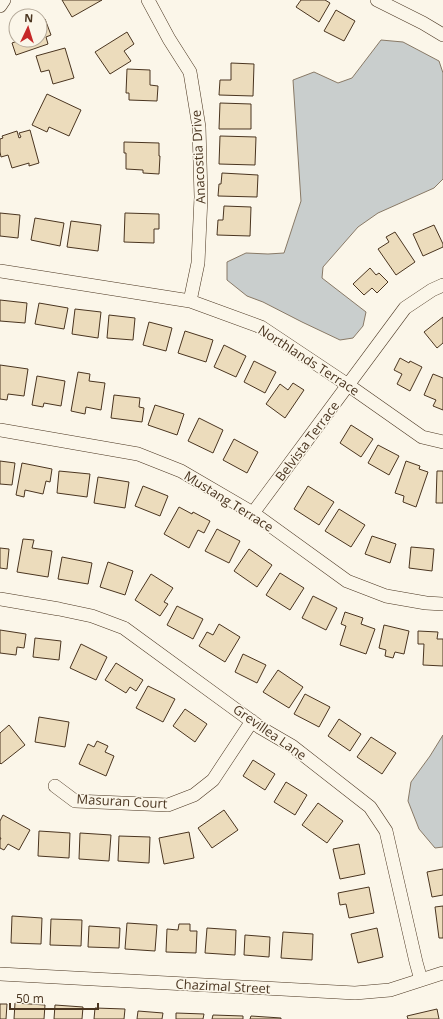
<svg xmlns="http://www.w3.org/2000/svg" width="443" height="1019" viewBox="0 0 443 1019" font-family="'Open Sans',sans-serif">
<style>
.water{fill:#c9cecd;stroke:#887966}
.building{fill:#ecdcbc;stroke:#4a3520}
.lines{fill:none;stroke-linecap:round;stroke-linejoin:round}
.minor-casing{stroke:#4a3520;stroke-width:14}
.minor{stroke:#fbf6e9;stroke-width:13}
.labels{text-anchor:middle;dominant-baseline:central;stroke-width:3;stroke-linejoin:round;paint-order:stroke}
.street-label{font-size:13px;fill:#4a3520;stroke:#fbf6e9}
</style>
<rect width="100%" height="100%" fill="#fbf6e9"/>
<!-- water -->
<path class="water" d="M381,40L403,42L439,61L443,73V179L434,188L378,213L358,227L323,267L322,278L366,312L363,326L353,338L340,340L302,322L263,302L247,296L227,280V262L246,253L268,254L284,253L301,201L293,80L314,72L338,83L352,78Z
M443,735V847L435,848L419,829L408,801L411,782L430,756Z"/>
<!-- building -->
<path class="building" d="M62,0H102L72,17Z
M301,0H325L330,3L319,22L296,7Z
M336,10L355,21L344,41L324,31Z
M45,19L51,35L46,37L48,44L16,55L12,43L20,40H40V21Z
M127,32L134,44L124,51L131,61L110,74L95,52Z
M65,48L74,78L53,84L49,70L41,72L36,56Z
M231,63L254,64L253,96L219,95L220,80H231Z
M127,69L150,70V85L158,86L157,101L129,100V93H126Z
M47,94L81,110L69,136L49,127L47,132L32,125Z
M220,103L251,104V129H219Z
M30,130L39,163L29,166V163L12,168L8,155L1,157L0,152V139L3,138L2,136L17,131L19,138L21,137L19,133Z
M220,136L256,137L255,165L219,164Z
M124,142L159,143V156H160L159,174L143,173V170L126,169V153H124Z
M222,173L258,175L257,197L218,196L219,184H221Z
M224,206L251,207L250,236L217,235L218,220H223Z
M0,213L20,215L18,238L0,236Z
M125,213L159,214V229H154V243L124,242Z
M35,218L64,223L60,246L31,240Z
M71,221L101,225L98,251L67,247Z
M434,225L443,244V247L423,256L413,234Z
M395,232L415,262L396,275L378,249L389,242L386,237Z
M370,268L376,275L379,273L388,282L377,293L372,288L364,295L353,284Z
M0,300L27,303L25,323L0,321Z
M39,303L68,308L64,329L35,324Z
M75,309L101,312L98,338L72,334Z
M109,315L135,318L133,340L107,338Z
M443,317V343L437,348L424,332Z
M149,322L172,328L166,351L143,345Z
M185,331L213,340L206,362L178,353Z
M224,345L246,356L236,377L214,367Z
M400,358L409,363L410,361L422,367L410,391L397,384L402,374L394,370Z
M254,361L276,372L265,393L244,382Z
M0,365L28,369L24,396L8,394L7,400L0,399Z
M78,372L90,374L89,381L105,383L101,410L86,407L85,414L71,411Z
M433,374L443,378V410L433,406L436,400L424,395Z
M37,376L65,381L61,406L44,403L43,407L32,405Z
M293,383L304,390L285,418L266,404L280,384L288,390Z
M114,395L140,398L139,407L144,408L142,422L111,418Z
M155,405L184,414L177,435L148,425Z
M199,418L223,430L213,453L188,441Z
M351,425L373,439L361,457L340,443Z
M234,439L258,452L247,473L223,460Z
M378,445L399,456L389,475L368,463Z
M0,461L15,463L12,485L0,484Z
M406,461L420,466L419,469L428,472L416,507L403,502L404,496L395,493Z
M22,463L52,469L50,482L46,481L43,494L25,490L24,497L16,495Z
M59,471L90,474L87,497L57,493Z
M437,471H443V503H436Z
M98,477L129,482L125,508L94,503Z
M143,486L168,496L160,516L135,506Z
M308,486L334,502L319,525L294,509Z
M179,507L192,514L193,512L210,521L204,533L198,530L189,548L164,534Z
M339,509L365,525L351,547L325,531Z
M217,529L240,541L229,563L205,551Z
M372,536L396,544L390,563L365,554Z
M23,539L34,540L32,548L52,551L48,577L17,572Z
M411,547L434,549L432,571L409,568Z
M0,548L9,549L7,569L0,568Z
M249,549L272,565L257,587L234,571Z
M62,557L92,563L88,584L58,579Z
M108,562L133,571L125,595L100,587Z
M280,573L304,588L290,610L266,595Z
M151,574L173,588L164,602L168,604L160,616L135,600Z
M313,596L337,608L326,630L302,618Z
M177,606L203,619L193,639L167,625Z
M345,612L363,618L361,624L375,629L366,654L340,645L346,626L341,624Z
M219,624L240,637L225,662L199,646L207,632L213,635Z
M384,625L409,631L404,654L395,652L393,658L385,656L386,650L379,648Z
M0,630L26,634L24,648L17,647L16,655L0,653Z
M418,631L438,632L437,639H443V666L423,665L424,644H418Z
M35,638L61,641L59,660L33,657Z
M81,644L107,657L96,680L70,668Z
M243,654L266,665L257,683L235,672Z
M116,663L143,680L136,691L130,687L126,693L105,680Z
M278,670L303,687L289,708L263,692Z
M148,686L175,699L163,722L136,708Z
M305,694L330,707L319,727L294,714Z
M185,709L207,724L195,742L173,726Z
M39,717L69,722L65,747L35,742Z
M339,719L361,734L350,751L328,736Z
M9,725L25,745L1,764L0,763V733Z
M371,737L396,753L382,774L357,757Z
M97,741L108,746L105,752L114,756L106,776L79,764L88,744L94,747Z
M253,760L275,774L265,790L243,776Z
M286,782L307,795L295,815L274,802Z
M318,803L343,821L327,843L302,825Z
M224,810L238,830L212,848L198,828Z
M3,815L30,830L19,850L8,844L4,850L0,848V840L1,838H0V821Z
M39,831L70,833L69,858L38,856Z
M189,832L194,858L164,864L159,838Z
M80,833L111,835L109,861L79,859Z
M119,836L150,837L149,863L118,861Z
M359,844L365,874L340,879L333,849Z
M443,869V895L432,897L427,872Z
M369,887L374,913L349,918L346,904L340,905L338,893Z
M443,906V938H439L435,907Z
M12,916L42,918L41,944L11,943Z
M51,919L82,920L81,946L50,945Z
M127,923L157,925L155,951L125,949Z
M179,924H190V931H197L196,953L166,952L167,929L178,930Z
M89,926L120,928L119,948L88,947Z
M207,928L236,930L235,955L205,953Z
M377,928L383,957L358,963L351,934Z
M283,932L313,934L312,960L281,958Z
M245,935L270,937L269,957L244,955Z
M15,1003L45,1005L44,1019H14Z
M0,1004H7L6,1019H0Z
M55,1005L83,1007L82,1019H54Z
M95,1008L125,1009L124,1019H94Z
M437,1009L439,1019H408L407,1016Z
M138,1011L163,1013L162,1019H137Z
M176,1013L204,1014L203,1019H176Z
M213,1015L243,1016V1019H212Z
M251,1016L281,1018V1019H250Z"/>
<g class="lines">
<!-- minor casing -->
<g class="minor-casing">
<path id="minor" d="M148,0L169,39L190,72L199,127L201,197L198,263L190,301
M377,0L423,23L443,35
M0,6L4,0
M0,271L190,301L261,327L348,385L422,437L443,442
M0,430L138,454L181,471L253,513L347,581L386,596L426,603L443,604
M253,513L405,308L432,290L443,285
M0,599L59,609L92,616L124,628L261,728L292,746L370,807L386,831L416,962L421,980
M55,786L75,801L168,805L194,795L213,780L252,721
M0,974L355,993L378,991L390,990L443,973"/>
</g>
<!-- minor -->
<use href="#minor" class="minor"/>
</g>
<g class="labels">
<!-- street labels -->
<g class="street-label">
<text transform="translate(198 157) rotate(-93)">Anacostia Drive</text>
<text transform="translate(309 360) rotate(33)">Northlands Terrace</text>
<text transform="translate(307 441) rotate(-53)">Belvista Terrace</text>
<text transform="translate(229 501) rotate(32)">Mustang Terrace</text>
<text transform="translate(270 732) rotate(35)">Grevillea Lane</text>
<text transform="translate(122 801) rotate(3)">Masuran Court</text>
<text transform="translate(223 986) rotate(3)">Chazimal Street</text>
</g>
</g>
<!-- north arrow -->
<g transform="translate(28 28) rotate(4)"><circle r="19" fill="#fbf6e9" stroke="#b4a999"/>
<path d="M0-3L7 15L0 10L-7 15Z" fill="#c62828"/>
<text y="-6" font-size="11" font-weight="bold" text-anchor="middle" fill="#4a3520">N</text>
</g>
<!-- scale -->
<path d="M10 1003v6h88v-6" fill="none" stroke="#4a3520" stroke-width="2"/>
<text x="16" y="1003" font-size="12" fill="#4a3520" stroke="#fbf6e9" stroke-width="3" paint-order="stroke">50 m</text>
</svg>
